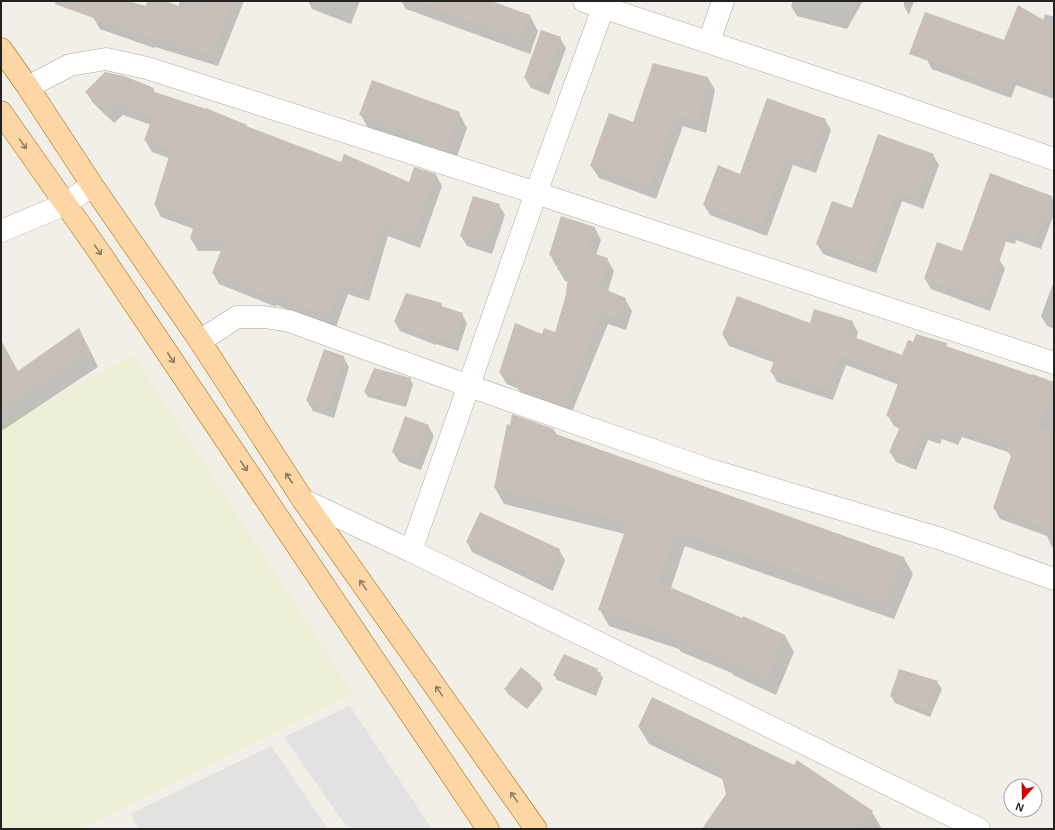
<svg xmlns="http://www.w3.org/2000/svg" width="1055" height="830" viewBox="0 0 1055 830" font-family="Helvetica,sans-serif">
<style>
.farmland{fill:#eef0d5}
.parking{fill:#e2e2e2}
.shadow{fill:#0003}
.building{fill:#c7bfb8}
.lines{fill:none;stroke-linecap:round;stroke-linejoin:round}
.street-casing{stroke:#a9a9a9;stroke-width:23}
.primary-casing{stroke:#a06b00;stroke-width:23}
.street{stroke:#fff;stroke-width:22}
.primary{stroke:#fcd6a4;stroke-width:22}
.oneway{stroke:#8f7c63}
</style>
<rect width="100%" height="100%" fill="#f2efe9"/>
<!-- farmland -->
<path class="farmland" d="M133,354L353,693L79,829H1V427Z"/>
<!-- parking -->
<path class="parking" d="M350,706L432,829H357L346,826L284,737Z
M271,746L328,829H139L130,814Z"/>
<!-- shadow -->
<path class="shadow" d="M99,1H124L146,7L148,1H162L178,7L180,1H244L218,66L155,47L154,48L100,29L93,17Z
M308,1H360L351,24L312,9Z
M401,1H488L530,16L538,31L530,54L406,9Z
M793,1H863L847,29L797,16L791,6Z
M904,1H914L909,15L904,6Z
M1045,14L1054,17V99L1016,85L1011,98L932,69L927,60L1004,42L1043,21Z
M560,38L566,48L549,95L531,88L525,78Z
M708,78L715,90L706,133L683,126L656,199L599,178L591,166L634,123Z
M153,88L155,93L246,125L247,128L341,163L410,183L415,168L436,175L442,186L420,248L388,236L369,301L348,294L336,327L276,305V307L219,284L213,273L222,251H198L191,239L194,229L161,217L155,205L169,158L152,152L145,140L151,125L123,115L114,123L93,103L86,92Z
M459,113L467,128L454,165L369,130L361,115Z
M825,120L831,130L816,173L793,165L767,236L710,215L704,205L740,175Z
M933,155L939,165L923,209L902,201L876,273L823,254L817,244L852,209Z
M1051,196L1054,202V214L1041,249L1016,240L1015,244L996,239L999,259L1005,269L990,311L931,289L925,279L962,252Z
M499,205L505,215L492,254L467,246L461,236Z
M595,228L601,240L596,255L607,259L614,271L608,291L625,299L632,311L626,330L608,324L570,417L526,401L519,389L507,384L500,373L542,335L556,334L567,295L568,282L565,281L558,269L559,267L556,266L550,254Z
M1054,281V329L1047,326L1041,316Z
M441,304L443,308L462,314L467,323L458,351L436,344V345L400,331L395,322Z
M852,322L858,332L856,339L903,356L913,343L946,344L948,348L1054,383V548L1052,547L1047,536L1000,519L994,508L1012,458L1008,452L962,437L958,445L942,439L940,444L928,440L916,470L896,462L890,452L900,429L894,426L888,416L899,385L846,365L833,400L777,382L771,371L775,363L729,346L723,335L811,325Z
M1,342L18,373L87,344L98,367L3,430L1,426Z
M343,356L349,367L334,418L313,411L307,401Z
M375,369L410,379L413,384L406,407L368,397L365,392Z
M513,416L554,430L557,435L904,558L913,574L894,619L685,546L671,588L785,636L794,652L776,695L733,675L732,673L681,652L679,649L609,626L600,610L625,534L504,504L495,488Z
M428,426L434,436L421,470L399,462L393,452Z
M467,542L559,550L565,560L553,591L472,552Z
M597,670L603,678L596,696L557,680L554,675Z
M937,682L942,689L930,717L895,703L891,696Z
M540,684L543,689L527,709L508,694L505,689Z
M639,727L872,812L882,829H703L728,794L724,780L649,744Z"/>
<!-- building -->
<path class="building" d="M56,1H128L146,6L147,1H165L195,12L199,1H234L212,55L148,36V38L55,4Z
M422,1H491L530,15L521,40L422,4Z
M1018,5L1054,26V92L1011,76L1006,89L909,54L925,12L1004,40Z
M541,30L561,37L544,85L524,78Z
M653,63L708,77L699,121L676,114L649,187L590,166L609,113L633,122Z
M105,72L124,76L154,88L152,91L206,109V108L247,125L246,126L341,162L344,154L409,182L414,167L436,174L413,237L382,225L363,290L341,283L329,316L270,294L269,296L212,273L225,240L190,239L195,221L154,205L171,150L144,140L153,117L116,104L107,112L85,92Z
M372,80L460,112L445,151L423,144L425,139L359,115Z
M767,98L826,119L810,163L787,155L761,226L703,205L718,165L740,174Z
M878,134L934,154L917,199L896,192L870,264L816,244L832,201L852,208Z
M990,173L1052,196L1035,240L1010,231L985,301L924,279L937,242L962,251Z
M473,196L500,204L487,244L460,236Z
M561,216L595,227L587,251L608,258L600,287L626,298L619,319L601,313L564,406L518,390L520,381L499,373L515,323L542,334L544,328L555,332L566,295L568,273L557,269L562,258L549,255Z
M406,293L442,303L441,306L463,313L453,343L432,336L431,337L394,322Z
M737,296L810,323L814,309L853,321L848,335L902,355L908,340L913,342L916,334L947,343L946,346L1032,375V374L1054,382V389L1040,427L1054,432V531L993,508L1012,453L1007,451L1009,444L956,427L953,435L936,429L934,435L922,430L910,461L889,452L902,422L886,416L900,378L840,355L827,390L770,372L776,356L722,335Z
M79,328L90,351L1,411V340L18,371Z
M324,349L344,356L328,408L306,401Z
M374,368L411,378L404,403L364,392Z
M512,414L554,429L553,433L904,557L884,603L676,531L658,582L742,618L743,616L785,635L767,679L722,659L723,658L670,636L671,634L598,610L628,522L494,488L507,424L510,425Z
M405,416L429,425L416,460L392,452Z
M480,512L560,549L547,582L466,542Z
M564,654L598,669L597,671L601,673L593,692L553,675Z
M521,667L541,684L524,705L504,689Z
M899,669L938,681L926,710L890,696Z
M652,697L794,765L797,760L873,811L861,829H702L726,794L719,766L638,727Z"/>
<g class="lines">
<!-- street casing -->
<g class="street-casing">
<path id="street" d="M584,1L868,95L1054,159
M709,42L723,1
M28,87L70,65L106,59L147,68L536,193L1054,363
M1,231L66,204L92,185
M200,341L237,317H264L289,321L469,386L707,469L941,539L1054,579
M303,500L411,551L536,193L603,8
M411,551L979,829"/>
</g>
<!-- primary casing -->
<g class="primary-casing">
<path id="primary" d="M1,49L28,87L92,185L200,341L303,500L536,829
M1,112L100,253L488,829"/>
</g>
<!-- street -->
<use href="#street" class="street"/>
<!-- primary -->
<use href="#primary" class="primary"/>
</g>
<!-- one-way arrows -->
<defs><path id="oneway-shaft" d="M-6 0H5M1.5-3L5.5 0L1.5 3" fill="none" stroke-width="1.6" stroke-linecap="round" stroke-linejoin="round"/></defs>
<g class="oneway">
<use href="#oneway-shaft" transform="translate(23 144) rotate(55)"/>
<use href="#oneway-shaft" transform="translate(98 250) rotate(55)"/>
<use href="#oneway-shaft" transform="translate(171 358) rotate(56)"/>
<use href="#oneway-shaft" transform="translate(244 466) rotate(56)"/>
<use href="#oneway-shaft" transform="translate(289 478) rotate(-123)"/>
<use href="#oneway-shaft" transform="translate(363 585) rotate(-125)"/>
<use href="#oneway-shaft" transform="translate(439 691) rotate(-125)"/>
<use href="#oneway-shaft" transform="translate(514 797) rotate(-125)"/>
</g>
<!-- border -->
<rect width="1055" height="830" fill="none" stroke="#222222" stroke-width="4"/>
<!-- north arrow -->
<g transform="translate(1023 798) rotate(200)"><circle r="19" fill="#ffffff" stroke="#a7a7a7"/>
<path d="M0-3L7 15L0 10L-7 15Z" fill="#d40000"/>
<text y="-6" font-size="11" font-weight="bold" text-anchor="middle" fill="#222222">N</text>
</g>
</svg>
